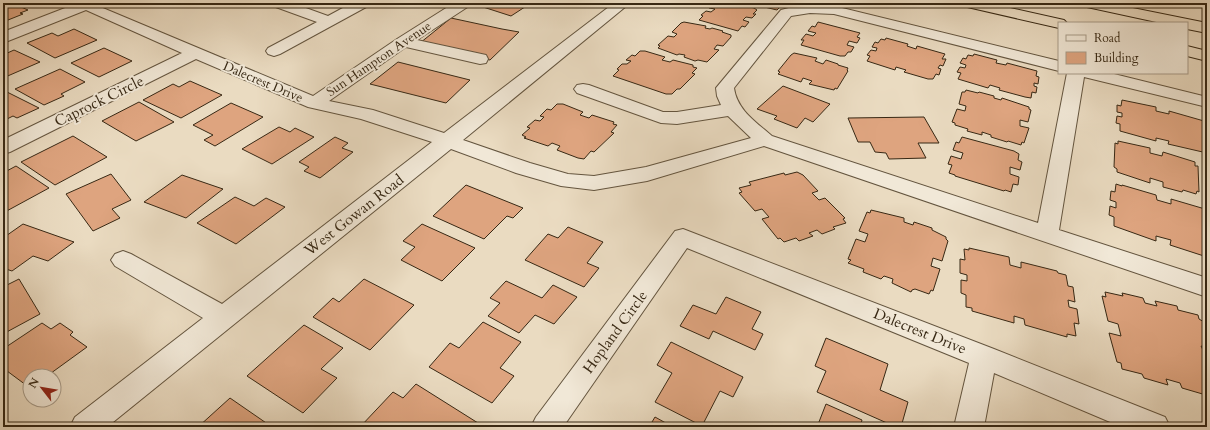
<svg xmlns="http://www.w3.org/2000/svg" width="1210" height="430" viewBox="0 0 1210 430" font-family="Cardo,serif">
<style>
.building{fill:#dea47f;stroke:#372814}
.lines{fill:none;stroke-linecap:round;stroke-linejoin:round}
.minor-casing{stroke:#64553f;stroke-width:2}
.highway-casing{stroke:#372814;stroke-width:2}
.minor{fill:#f1e8d7;fill-rule:evenodd}
.highway{fill:#eadbc1;fill-rule:evenodd}
.labels{text-anchor:middle;dominant-baseline:central;stroke-width:4;stroke-linejoin:round;paint-order:stroke}
.far-street-label{font-size:13px;fill:#372814;stroke:#f1e8d7}
.street-label{font-size:15px;fill:#372814;stroke:#f1e8d7}
</style>
<rect width="100%" height="100%" fill="#eadbc1"/>
<filter id="stains"><feTurbulence type="fractalNoise" baseFrequency=".005" numOctaves="4"/><feColorMatrix values="0 0 0 0 .2 0 0 0 0 .09 0 0 0 0 .02 0 0 0 .5 -.17"/></filter>
<radialGradient id="worn" r=".72"><stop offset=".6" stop-color="#630" stop-opacity="0"/><stop offset="1" stop-color="#630" stop-opacity=".3"/></radialGradient>
<!-- building -->
<path class="building" d="M14,3L27,4L21,7L28,10L20,13L23,14L3,22V7Z
M485,3H531L511,16L480,6Z
M714,3H735L754,8L757,10L753,14H756L752,18L746,17L743,20L749,22L745,27L742,26L738,31L699,20L703,16L701,15L706,11L711,12L715,9L709,8Z
M758,3H784L777,10L756,5Z
M451,18L502,29L519,32L490,60L420,43Z
M684,22L706,26L705,28L710,29L712,28L723,31L722,32L731,35V37L723,46L717,45L714,49L719,50L707,62L698,60L695,61L684,57L685,55L679,54L677,55L658,48L660,46L658,45L668,36L674,37L677,34L672,32L681,23Z
M818,22L860,33L857,37L860,38L857,43L849,41L847,45L854,47L851,52H848L845,56H840L801,45L804,40H801L806,34L813,36L816,33L808,31L812,26L815,27Z
M74,29L97,40L55,58L27,43L52,33L58,36Z
M886,38L908,44L907,46L916,49L917,46L945,54L942,59H946L943,66L940,65L938,68L941,69L939,75L936,74L933,79H928L904,72L906,70L896,67L895,70L867,61L870,56L867,55L871,50L876,51L877,48L872,47L875,42L878,43L881,39L885,40Z
M104,48L132,61L99,77L71,63Z
M14,50L40,62L3,78V55Z
M640,51H645L665,57L662,60L670,62L673,60L693,65V67L697,68L692,73L695,74L680,89H677L672,94H666L613,76L619,70L617,69L622,64H627L631,61L626,60L632,55L635,56Z
M794,53L817,58L815,61L823,64L826,60L838,64V65L848,68L847,70L848,71L837,89L835,88L834,90L809,84L812,81L803,78L801,82L778,74L780,72L778,71L791,55Z
M974,54L997,60L996,63L1006,65L1007,63L1037,71L1036,76L1039,77L1038,84L1034,83V86L1037,87L1036,93L1032,92L1031,98L1025,97L999,90L1000,88L990,85L988,88L958,79L961,73L957,72L960,67L965,68L966,65L960,63L963,58L966,59L968,55L973,56Z
M398,62L470,80L446,103L370,84Z
M60,69L85,82L61,94L64,96L44,105L15,89Z
M190,81L222,95L181,118L143,100L173,84L179,87Z
M783,86L830,104L813,122L805,118L797,128L774,119L777,116L757,109Z
M966,90L978,93L979,92L994,96V98L1001,100L1002,98L1029,107V109L1031,110L1028,122L1020,120V126L1029,128L1024,143L1022,142L1021,145L1008,141L1007,142L991,137V135L982,132V135L967,131L968,129L955,125V123L952,122L957,109L965,111L966,106L959,104L962,92H965Z
M7,92L39,108L17,118L13,116L3,121V94Z
M1122,100L1156,107V111L1169,114V111L1204,121L1205,127L1207,128V135L1204,134V138L1207,139V153L1168,144L1169,141L1156,138V141L1120,131V124L1116,123L1117,116L1122,117V113L1117,112V105L1121,106Z
M139,102L174,122L136,141L102,121Z
M231,103L263,117L215,146L204,140L213,135L193,125Z
M557,104H563L583,112L580,115L589,118L592,115L614,122L613,124L617,125L611,132L614,133L594,152L591,151L584,159L578,158L557,150L560,146L552,143L548,146L524,138L526,137L522,135L530,128L527,127L535,120L540,121L544,117L540,116L547,109L551,110Z
M924,117L939,143H918L926,158L889,159L886,153L875,152L870,142H858L848,118Z
M279,127L290,132L295,128L314,137L272,164L242,149Z
M73,136L107,157L55,185L21,162Z
M335,137L348,143L342,148L353,152L320,178L304,171L309,167L299,162Z
M962,137L1014,151L1019,154L1018,160L1022,162L1020,170L1010,167V174L1019,177L1018,185L1013,184L1011,192L1005,190L1004,191L955,176V175L949,173L952,165L948,164L951,156L961,159L963,153L953,150L956,142L959,143Z
M1118,141L1150,148V153L1162,156L1163,152L1195,162V166H1198L1199,192L1197,191L1196,194L1183,190L1182,192L1163,187V182L1150,178V183L1117,172V169L1114,167L1115,143L1118,144Z
M16,166L49,188L3,213V173Z
M797,172L803,175L818,191L812,193L819,200L825,198L845,218L843,219L846,223L833,227L835,229L822,234L817,230L809,233L813,236L799,241L796,238L784,242L780,238L778,239L762,219L769,217L762,209L755,211L739,193L742,192L739,188L751,185L749,182L784,173L785,175Z
M111,174L131,200L112,209L120,218L93,231L66,194Z
M182,175L223,189L186,218L144,202Z
M1116,184L1122,186V185L1156,195L1157,200L1171,204V199L1205,209L1207,212V257L1170,245L1171,240L1156,236V241L1114,226V217L1109,215L1110,206L1116,208V202L1110,200L1111,191L1115,192Z
M466,185L523,208L513,218L507,216L484,239L433,216Z
M235,197L254,206L266,198L285,207L236,244L197,223Z
M871,210L904,218V222L913,225L914,222L932,228V230L946,237V239L948,241L942,261L933,258L931,266L940,269L933,291L931,290L929,294L915,289L912,290L911,292L892,283L893,279L884,276L881,279L863,272L864,269L848,263L851,260L848,259L856,239L865,242L868,234L859,231L867,212L870,213Z
M23,224L74,242L48,261L33,256L12,271L3,268V238Z
M422,224L475,248L442,281L401,260L415,247L403,241Z
M568,227L603,242L587,263L599,268L584,287L525,260L548,234L558,238Z
M969,248L1009,257L1010,265L1021,268V262L1057,271L1058,273L1066,275L1068,286L1073,287L1075,302L1068,300L1069,307L1077,309L1079,324L1074,323L1076,336L1067,334V337L1025,325L1024,319L1014,316V323L972,311V308L966,307V295L961,293V280L967,281V275L960,273V259L965,260L964,249L969,250Z
M19,279L40,314L3,334V287Z
M364,279L414,305L370,350L313,317L333,298L339,302Z
M506,281L542,298L553,285L577,297L554,324L535,315L519,333L488,316L500,303L490,298Z
M1105,292L1123,296L1122,293L1143,298L1145,303L1157,306L1155,301L1177,306L1178,310L1198,315L1199,319L1204,322L1207,334V347L1201,346L1207,358L1206,395L1182,388L1180,383L1166,379L1168,385L1144,378L1142,374L1122,369L1121,363L1117,362L1109,333L1121,336L1118,324L1108,321L1102,296L1106,297Z
M726,297L761,312L752,329L763,334L755,350L713,331L709,339L680,326L693,305L716,314Z
M483,322L521,342L500,368L514,376L492,403L429,367L450,343L459,348Z
M42,323L51,329L60,323L73,332L70,335L87,347L47,376H30V388L3,368V349Z
M304,325L343,348L321,369L337,378L303,413L247,376Z
M826,338L888,364L880,390L908,402L901,427H896L817,392L826,371L815,366Z
M671,342L743,377L733,397L720,391L702,426L655,402L672,373L657,365Z
M416,384L478,423L474,427H360L393,392L403,398Z
M230,398L272,427H198Z
M826,404L862,420L860,427H817Z
M655,417L673,427H649Z"/>
<g class="lines">
<!-- minor casing -->
<g class="minor-casing">
<path id="minor" d="M78,3H98L97,5L98,6L313,96L397,39L454,3H471L469,6L417,40L486,55L488,59L486,63L480,64L406,47L329,101L373,110L444,133L614,3H630L463,140L530,163L568,174L594,176L646,167L751,138L728,116L677,124L661,123L577,93L574,89L577,85L583,84L589,85L663,112H677L721,105L717,96L716,88L781,10L804,4L834,6L1059,61V71L834,14L810,13L791,16L734,88C737,110 756,122 772,136L1038,223L1067,73H1110L1207,97V107L1084,77L1059,230L1207,278V297L764,146L647,181L594,190L561,186L516,173L451,149L107,427H70L75,417L203,318L115,266L111,260L115,254L123,251L131,254L222,304L432,142L361,119L308,107L196,59L10,152L3,154V140L182,53L86,10L3,43V32Z
M271,3H292L328,16L352,3H370L368,6L280,54L274,56L268,54L266,51L268,48L317,22L273,6Z
M683,229L994,349L1165,417L1170,427H1122L994,373L984,427H954L969,363L687,248L563,427H531L536,417L675,231Z"/>
</g>
<!-- highway casing -->
<g class="highway-casing">
<path id="highway" d="M961,3H988L1064,20L1067,23H1059V28L963,6Z
M1080,3H1108L1207,23V33L1187,29V23H1161L1087,7L1082,6Z
M1187,46L1207,51V61L1187,56Z"/>
</g>
<!-- minor -->
<use href="#minor" class="minor"/>
<!-- highway -->
<use href="#highway" class="highway"/>
</g>
<g class="labels">
<!-- far-street labels -->
<g class="far-street-label">
<text transform="translate(379 59) rotate(-34)">Sun Hampton Avenue</text>
<text transform="translate(263 82) rotate(23)">Dalecrest Drive</text>
</g>
<!-- street labels -->
<g class="street-label">
<text transform="translate(99 101) rotate(-26)">Caprock Circle</text>
<text transform="translate(354 215) rotate(-38)">West Gowan Road</text>
<text transform="translate(920 331) rotate(22)">Dalecrest Drive</text>
<text transform="translate(615 332) rotate(-54)">Hopland Circle</text>
</g>
</g>
<!-- margin -->
<rect width="1210" height="430" fill="none" stroke="#eadbc1" stroke-width="16"/>
<rect x="4" y="4" width="1202" height="422" fill="none" stroke="#372814" stroke-width="2"/>
<rect x="8" y="8" width="1194" height="414" fill="none" stroke="#372814"/>
<!-- legend -->
<rect x="1058" y="22" width="130" height="52" fill="#f1e8d7" stroke="#a79b89"/>
<rect x="1066" y="35" width="20" height="6" fill="#f1e8d7" stroke="#a79b89"/>
<text x="1094" y="42" font-size="12" fill="#372814">Road</text>
<rect x="1066" y="52" width="20" height="12" fill="#dea47f" stroke="#a79b89"/>
<text x="1094" y="62" font-size="12" fill="#372814">Building</text>
<!-- north arrow -->
<g transform="translate(42 388) rotate(301)"><circle r="19" fill="#f1e8d7" stroke="#a79b89"/>
<path d="M0-3L7 15L0 10L-7 15Z" fill="#8f2418"/>
<text y="-6" font-size="11" font-weight="bold" text-anchor="middle" fill="#372814">N</text>
</g>
<rect width="100%" height="100%" filter="url(#stains)"/>
<rect width="100%" height="100%" fill="url(#worn)"/>
</svg>
